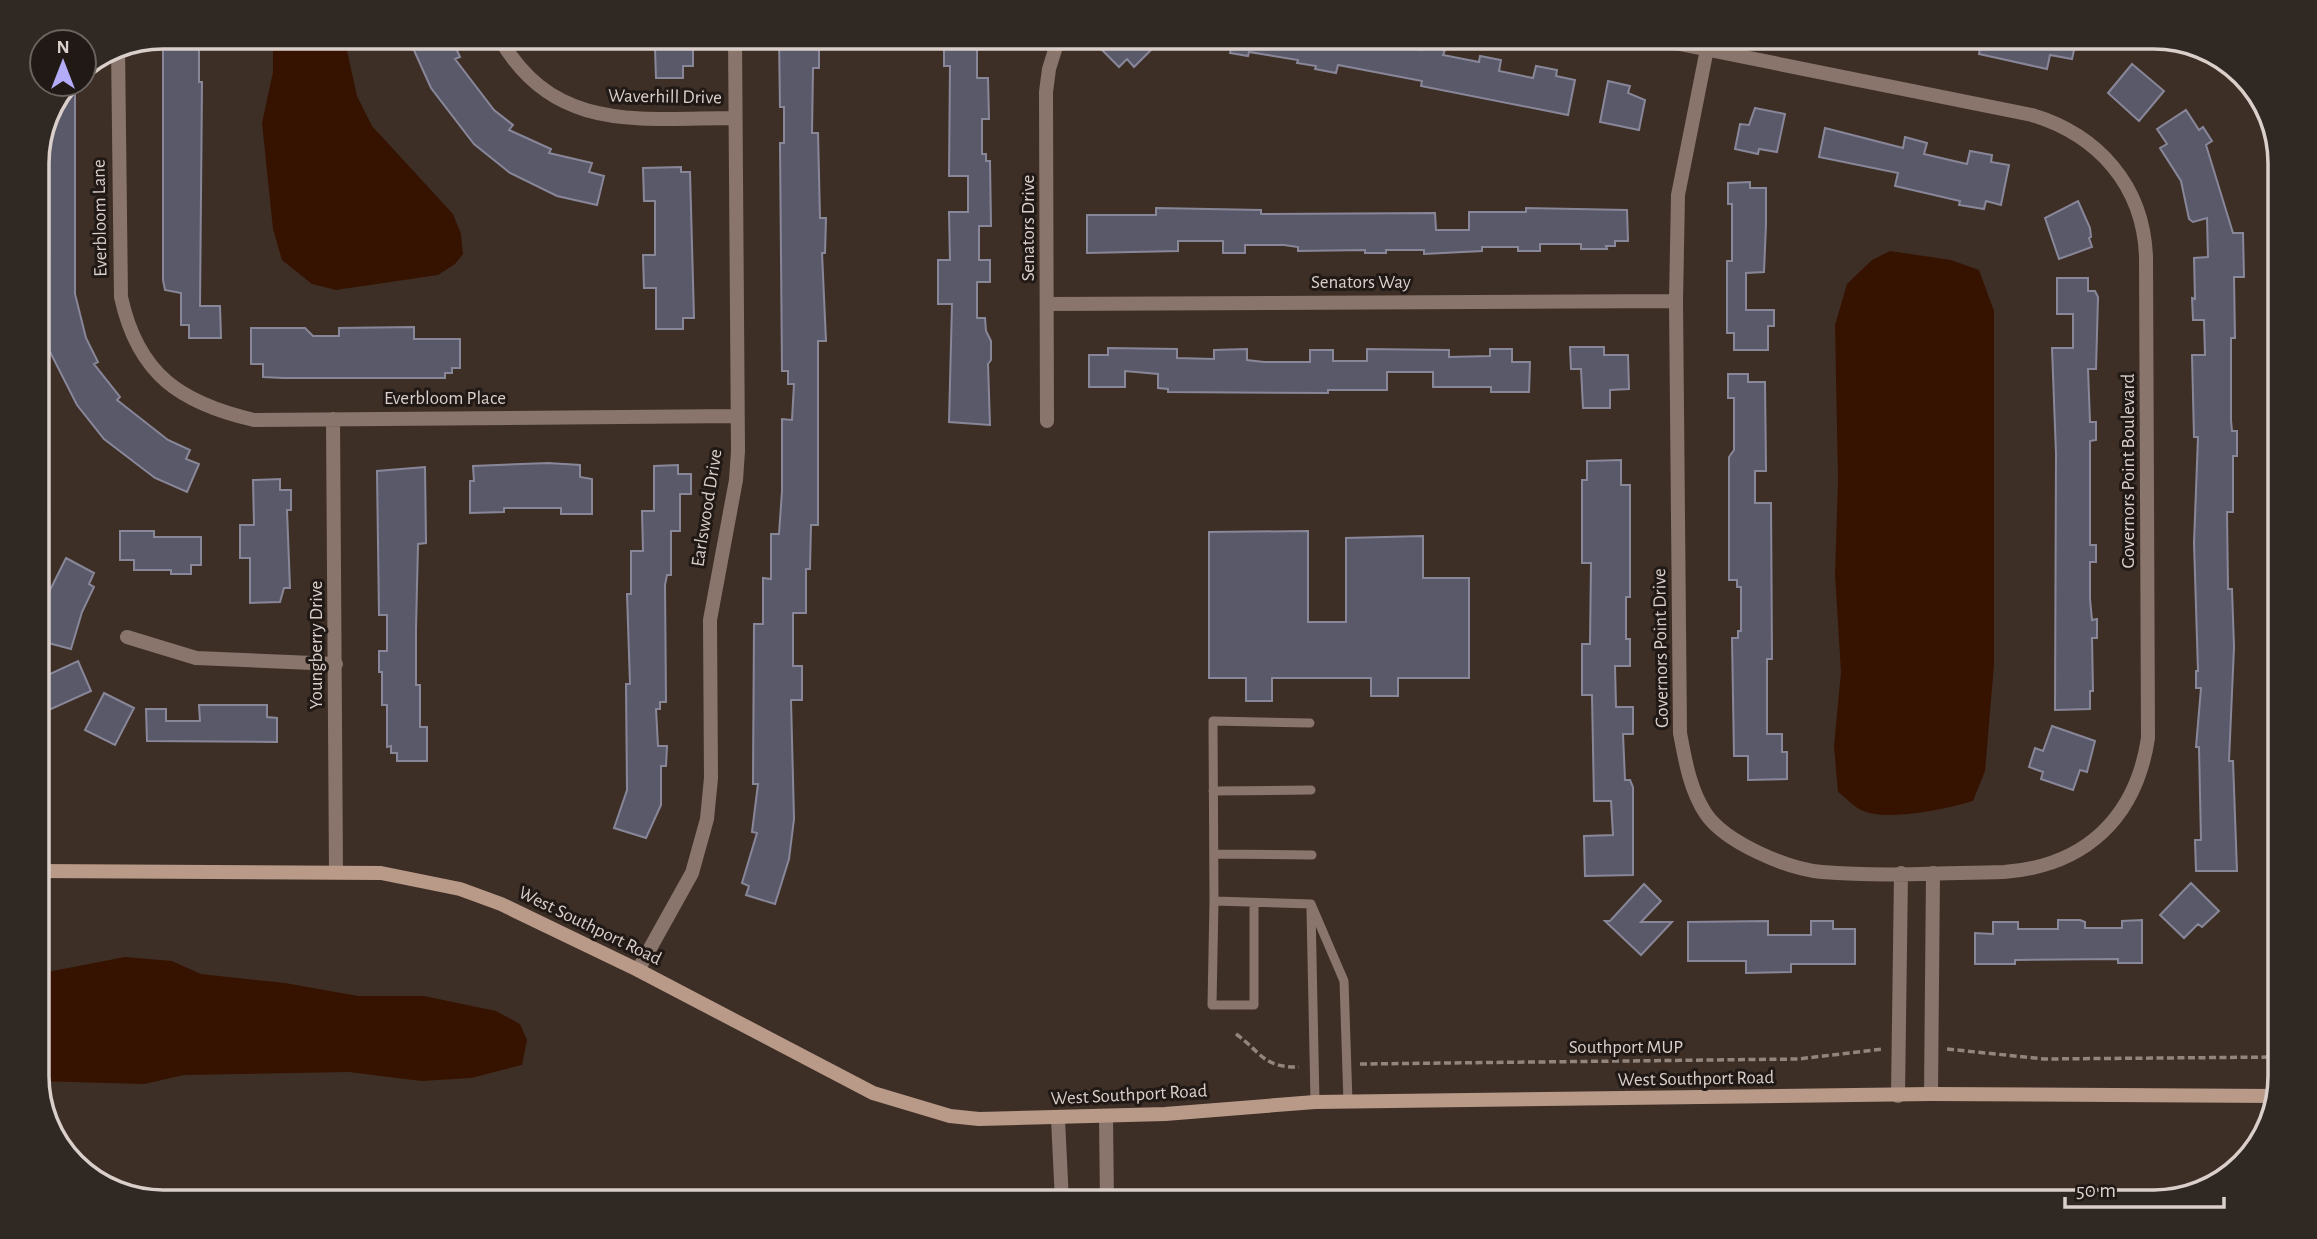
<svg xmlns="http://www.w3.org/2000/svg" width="2317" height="1239" viewBox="0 0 2317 1239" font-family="'Alegreya Sans',sans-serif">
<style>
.water{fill:#361300}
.building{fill:#5a596a;stroke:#888799;stroke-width:2}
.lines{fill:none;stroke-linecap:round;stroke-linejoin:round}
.path{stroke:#92857e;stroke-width:3.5;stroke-dasharray:7 3.5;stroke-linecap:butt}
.service{stroke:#89756b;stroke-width:9}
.minor{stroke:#89756b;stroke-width:14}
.secondary{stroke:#b99a89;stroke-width:14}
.labels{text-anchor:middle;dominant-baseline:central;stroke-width:6;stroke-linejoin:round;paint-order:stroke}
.street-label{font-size:19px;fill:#dacfca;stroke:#201915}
.rim{fill:none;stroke:#dacfca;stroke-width:3.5}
</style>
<rect width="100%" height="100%" fill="#3e2f26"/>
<!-- water -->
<path class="water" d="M273,37H344L357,96L372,126L453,214L461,234L463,254L455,264L438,275L336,290L312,284L282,260L273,229L262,123L273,72Z
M1890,251L1951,260L1979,270L1994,311V665L1985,771L1973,801C1947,809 1883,823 1859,809C1852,805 1845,797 1838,792L1834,746L1841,672L1835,575L1838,480L1835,325L1847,284L1872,260Z
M125,957L172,961L201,974L285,983L358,996H424L496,1011L520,1024L527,1040L522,1065L471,1078L421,1081L349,1072L184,1075L144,1084L37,1081V974Z"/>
<!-- building -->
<path class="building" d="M408,37H451L460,57L455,59L494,110L513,125L509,130L551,149L549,153L592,163L589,172L604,176L597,205L557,196L510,173L474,144L431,88Z
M779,37H819V68H813L812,133H818L820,218H826L825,253H822L826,341H818V525H811L810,569H806V613H793V666H802V700H791L794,819L789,859L775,904L746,895L749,886L742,883L757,833L752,832L758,784H753L754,624H763V578L771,579V534H779L782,491V419L792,420L794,384H788V371H782L780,143H784V107H780Z
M944,37H977V78H988L989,119H982V154H986V161H990L991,226H979V260H990V282H977V318H985L986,331L991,341V360L988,364L990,425L949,422L952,304H938V260H950L949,212H968V176H949L950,66H944Z
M1113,37H1164L1134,67L1127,59L1119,67L1101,49Z
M1216,37H1390L1389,44L1422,50L1423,45L1445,50L1443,55L1479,62L1480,56L1501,60L1499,71L1533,78L1536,66L1557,70L1556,76L1575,80L1568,115L1421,86L1422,81L1338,65L1336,73L1315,69L1316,66L1297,63L1298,60L1249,52L1248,56L1230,53L1231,49L1215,46Z
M1982,37L2029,40L2030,37H2077L2072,59L2050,55L2047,69L1979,54Z
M199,40V82H202L200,306H220L221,338H189V325H181V293L165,290L163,280V41Z
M693,48V66H683V78H656L655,49Z
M2132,64L2164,91L2139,121L2108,93Z
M1608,81L1630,86L1628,93L1645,100L1639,130L1600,122Z
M69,84H75V294L86,338L98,362L94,364L120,397L117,400L168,440L190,450L186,459L199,464L187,492L155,478L104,439L77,405L46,344H43L37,319L39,151Z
M1755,108L1785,114L1777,152L1759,149L1758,154L1735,149L1740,124L1749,125Z
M2186,110L2199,130L2203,127L2212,141L2206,145L2233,233H2243L2244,277H2234L2235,338H2231V420L2232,431H2237V456H2233V512H2227L2228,589H2232L2234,647L2229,761H2233L2237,871H2196L2195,840H2201L2199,747H2196L2201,688H2196V671H2198L2194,543L2198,437H2194L2192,355H2205L2204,320H2193L2192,298L2195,299L2194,258L2208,257L2207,218L2193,222L2189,219L2181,181L2160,148L2167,144L2157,129Z
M1825,128L1903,148L1905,137L1927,143L1924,154L1967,164L1970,151L1992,155L1991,162L2009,165L2001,205L1986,201L1984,209L1959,205L1960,201L1895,186L1898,173L1819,157Z
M681,167V172H690L694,318H683V329H656V288H644L643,255H655V201H644L643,168Z
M1750,182V188H1766V224L1764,272L1746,273V310H1774V326H1768V350H1734V333H1727V261H1732V204H1728V183Z
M2078,201L2090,228L2091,237L2089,238L2092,247L2059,259L2045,218Z
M1156,208L1261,210V214L1435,213L1436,230H1469V212H1526V208L1627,210L1628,241H1615V246H1606L1607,249H1581V244H1540V251H1518V247H1482V251L1424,254V250H1386V253H1365V250L1298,251V247L1284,245H1245V253H1223V241H1178V251L1087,253V215H1156Z
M2057,278H2088V291H2095L2098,297L2096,369H2088L2090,422H2096V440L2090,441V545H2096V562H2090V599L2092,620L2097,619V638H2092L2093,691H2090V709L2055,710L2056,454L2052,348H2073V314H2057Z
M414,327V339H460V368H452V373H445V378H283L263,377V364H251V328H305L313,336H339V328Z
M1570,347H1604V355H1628L1629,389L1610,390V408H1583L1581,369H1571Z
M1108,348L1177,349V358L1214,359V350L1247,349V360L1264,362H1310V350H1333V361H1367V349L1449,350V357L1490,356V349H1512V362H1530L1529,392H1491V387H1433V372H1387V390H1328V393L1168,392V389L1158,388V374L1125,371V387H1089V355H1108Z
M1728,374H1748V382H1765L1766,471H1755V503H1771L1772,659H1767V734H1782V752H1787V779L1748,780V756H1734L1732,638H1738V631H1741V587H1737V580H1729V457L1734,450V398H1728Z
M1621,460V485H1630V597H1626V639H1630V666H1615L1616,707H1633V734H1623L1625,780H1630L1633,787V875L1585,876L1584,836L1613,835L1611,801H1594L1592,695H1582V644H1590L1591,563H1582V480H1587V461Z
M548,463L580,465V477L592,479V514H561V508H504V512L470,513V481H474L473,466Z
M678,465V474H691V494H680V531H671V575H667L665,585L666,702H660V709H656L658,746H667L666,766H661V805L646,838L614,828L627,790L626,684H630L627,594H631V551H643L642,511H654V466Z
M425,467L426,543L418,544L416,629V685H420V727H427V761H397V753H391V746L387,747V705H382V672H379V651H387V615H379L377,471Z
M280,479V490H291V510H287L290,588H284L280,602L250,603V558H240V525H254L253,480Z
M120,531H154V537H201V565H191V574H171V570H134V560H120Z
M1308,531V622H1346V538L1423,536V578H1469V678H1398V696H1371V678H1272V701H1246V678H1209V532Z
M66,558L94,573L89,584L94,587L82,612L71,649L37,640L49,592Z
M78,661L91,691L49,710L37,680Z
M104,693L134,708L115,745L85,730Z
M199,705H267V717L277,718V742L147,741L146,709H166V721H200Z
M2052,726L2095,741L2087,772L2080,770L2073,790L2041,779L2043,772L2029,767L2035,748L2043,751Z
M2191,883L2219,911L2202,927L2198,924L2184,938L2160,915Z
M1644,884L1661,901L1641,922H1672L1641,955L1605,921H1610Z
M2058,920H2080L2085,922V928H2122V921L2142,920V963H2118V959L2015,960V964H1975V933L1993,934V922H2018V929H2058Z
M1768,921V935H1811V921H1833V929H1855V964H1791V972L1746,973V961H1688V922Z"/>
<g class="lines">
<!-- path -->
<path class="path" d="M1236,1034C1261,1052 1263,1068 1299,1067
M1947,1049L2044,1059L2280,1057
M1360,1064L1798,1059L1883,1049"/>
<!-- service -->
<path class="service" d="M1213,791L1311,790
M1214,854L1312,855
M1214,901L1213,721L1310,723
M1254,903V1005H1212L1214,901L1311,904
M1311,904L1344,981L1348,1102
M1311,909L1315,1102"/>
<!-- minor -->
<path class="minor" d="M499,37C553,134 640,118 735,118
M1645,37L2032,115C2098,135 2143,185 2146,256L2148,738C2136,818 2085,866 2004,872C1944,873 1882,877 1822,872C1788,869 1726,843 1706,814C1690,790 1685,760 1680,733L1676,301L1678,195L1707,49
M118,46L121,297C138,375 181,403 254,420L737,416
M1047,304L1676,301
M333,419L336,872
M1047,421L1046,92L1049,69L1059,37
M127,637L196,658L336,664
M638,970L692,873L707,819L711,778L710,620L736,480L738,451L735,37
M1931,1094L1933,873
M1898,1096L1901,873
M1106,1117L1107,1202
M1058,1119L1062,1202"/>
<!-- secondary -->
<path class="secondary" d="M37,871L381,873L460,889L501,904L638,970L873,1093L950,1116L979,1119L1165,1114L1315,1102L1931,1094L2275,1096"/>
</g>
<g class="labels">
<!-- street labels -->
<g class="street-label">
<text transform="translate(665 97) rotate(1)">Waverhill Drive</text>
<text transform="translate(100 218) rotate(-91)">Everbloom Lane</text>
<text transform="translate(1028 228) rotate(-90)">Senators Drive</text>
<text x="1361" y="282">Senators Way</text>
<text x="445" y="398">Everbloom Place</text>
<text transform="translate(2128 471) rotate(-90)">Governors Point Boulevard</text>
<text transform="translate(707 508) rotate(-81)">Earlswood Drive</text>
<text transform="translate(316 645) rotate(-90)">Youngberry Drive</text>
<text transform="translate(1661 648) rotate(-91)">Governors Point Drive</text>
<text transform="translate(590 926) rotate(26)">West Southport Road</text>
<text x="1626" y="1047">Southport MUP</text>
<text transform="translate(1696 1079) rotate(-1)">West Southport Road</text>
<text transform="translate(1129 1095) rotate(-3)">West Southport Road</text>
</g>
</g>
<!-- crop -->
<path d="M0 0H2317V1239H0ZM163 49H2154A114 114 0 0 1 2268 163V1076A114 114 0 0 1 2154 1190H163A114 114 0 0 1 49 1076V163A114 114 0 0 1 163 49Z" fill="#2f2823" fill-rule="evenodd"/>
<path class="rim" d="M163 49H2154A114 114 0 0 1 2268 163V1076A114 114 0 0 1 2154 1190H163A114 114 0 0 1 49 1076V163A114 114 0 0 1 163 49Z"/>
<!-- north arrow -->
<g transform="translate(63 63)"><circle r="33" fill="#201915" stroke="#6a625d" stroke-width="2"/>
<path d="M0-5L12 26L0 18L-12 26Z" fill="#b4acf9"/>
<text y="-10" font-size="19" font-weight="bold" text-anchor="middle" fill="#dacfca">N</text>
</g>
<!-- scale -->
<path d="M2065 1197v10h159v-10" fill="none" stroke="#dacfca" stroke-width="3.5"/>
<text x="2076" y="1197" font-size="21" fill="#dacfca" stroke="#201915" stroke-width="5" paint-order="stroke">50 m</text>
</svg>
